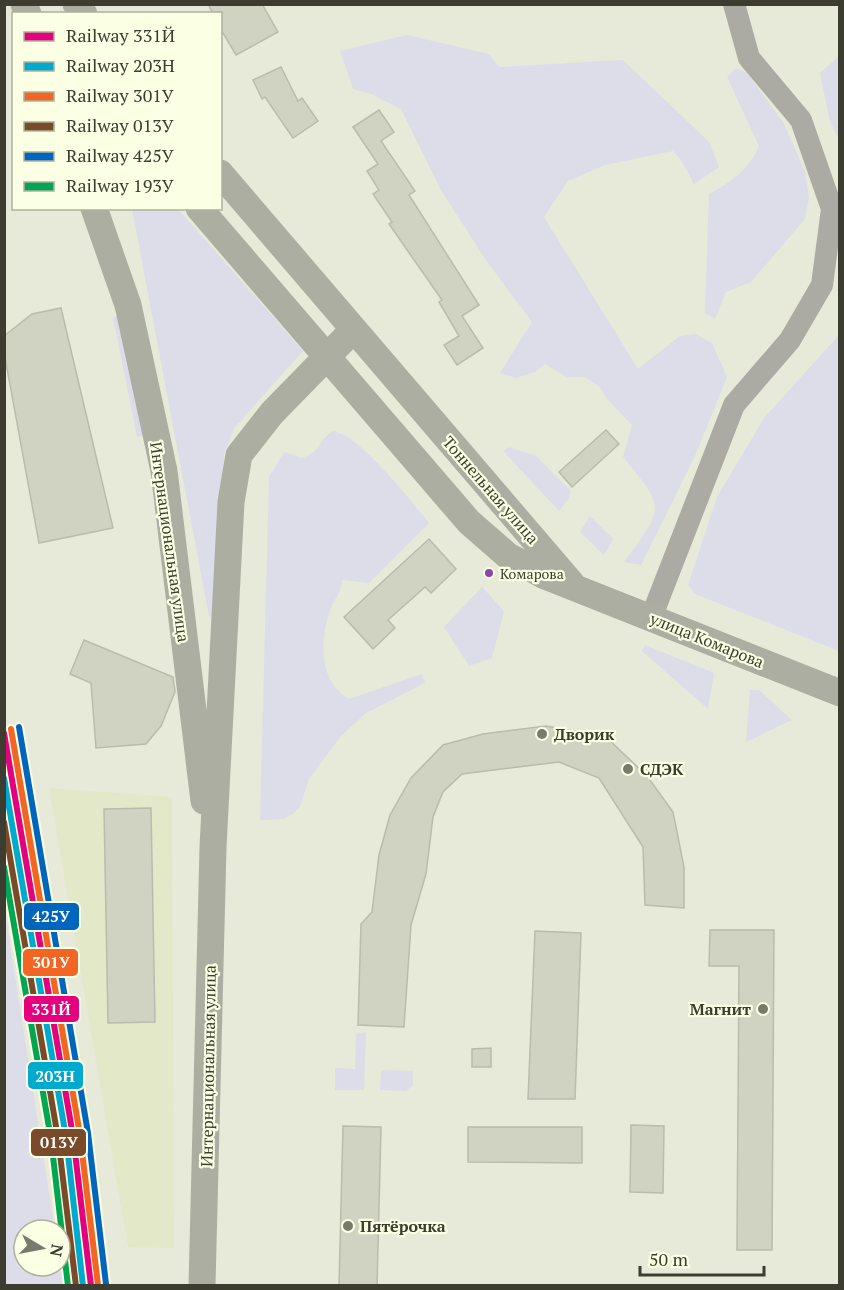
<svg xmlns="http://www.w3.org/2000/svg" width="844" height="1290" viewBox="0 0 844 1290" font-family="'PT Serif',serif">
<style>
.built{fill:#e3e8c9}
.green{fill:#dddce9}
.building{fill:#d1d3c2;stroke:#b9bbad;stroke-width:1.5}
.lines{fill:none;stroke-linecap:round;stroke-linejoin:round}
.minor{stroke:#ababa3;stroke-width:22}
.major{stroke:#acaea2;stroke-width:27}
.rail-1-casing{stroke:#fbffe4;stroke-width:10}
.rail-2-casing{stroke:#fbffe4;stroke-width:10}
.rail-3-casing{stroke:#fbffe4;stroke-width:10}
.rail-4-casing{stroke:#fbffe4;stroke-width:10}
.rail-5-casing{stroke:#fbffe4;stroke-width:10}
.rail-6-casing{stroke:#fbffe4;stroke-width:10}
.rail-1{stroke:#e5007d;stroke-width:6}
.rail-2{stroke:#00a9ce;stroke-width:6}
.rail-3{stroke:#f26522;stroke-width:6}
.rail-4{stroke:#7a4b2a;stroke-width:6}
.rail-5{stroke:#0065bd;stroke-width:6}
.rail-6{stroke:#00a651;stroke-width:6}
.bus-dot{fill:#8e44ad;stroke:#fbffe4;stroke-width:2}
.poi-dot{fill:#787a6b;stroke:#fbffe4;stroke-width:2}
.labels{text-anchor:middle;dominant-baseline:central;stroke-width:4.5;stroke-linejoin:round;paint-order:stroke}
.bus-label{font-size:14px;fill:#3c3d30;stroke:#fbffe4;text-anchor:start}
.street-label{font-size:16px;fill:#3c3d30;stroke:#fbffe4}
.poi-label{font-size:16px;font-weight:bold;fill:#3c3d30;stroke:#fbffe4;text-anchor:start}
.line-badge{stroke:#fbffe4;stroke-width:2}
.badge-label{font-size:16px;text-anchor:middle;font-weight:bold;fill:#fff}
</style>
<rect width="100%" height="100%" fill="#e7ead8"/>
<!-- built -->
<path class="built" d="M49,788L172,797L174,1248L128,1247Z"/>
<!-- green -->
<path class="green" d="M407,35L489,54L499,67L623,60L709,142L719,167L694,184L681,160L673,151L605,165L568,181L544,217L638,369L680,336L695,334L712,343L727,377L695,456L641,565L624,562C664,507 667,510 623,457L632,425L608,400L600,387L585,377H567L545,364L535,372L516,378L500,373L532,322L488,263L442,192L401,109L371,94L353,89L340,51Z
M839,56V139L830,122L820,73Z
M736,68L747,73L783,122L805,171L809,198L805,219L751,282L726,292L715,319L705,313L709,194C731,182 749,170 759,146L727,77Z
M132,209H178L303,351L234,428L224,454L217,615L212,618L209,616Z
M122,315L147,435L137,437L113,317Z
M839,335V651L695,594L688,585L717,497L764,418Z
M333,431C360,435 410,500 429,523L369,583L342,580C342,592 334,599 330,610C320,640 318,681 349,699L422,674L425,683L366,713L341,736L309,779L300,806L294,813L283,819L260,820L269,477L284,452L302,458C323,450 316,442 333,431Z
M509,447L536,456L570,490L569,498L559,511L503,451Z
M590,516L613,539L604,555L580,532Z
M482,587L504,611L492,658L469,666L444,627Z
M645,645L714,673L708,709L642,651Z
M750,690H759L792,720L746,742Z
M4,906L55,1230H24V1266H60V1262L63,1285H5Z
M366,1032L364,1090H335V1068L355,1069L356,1034Z
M381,1070L413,1071V1085L406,1091L380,1090Z"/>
<!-- building -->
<path class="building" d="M208,4H262L278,32L236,55L220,28V14H213Z
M281,67L298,101L302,98L318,121L293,138L265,97L262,99L253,80Z
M379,110L394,132L381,141L415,191L409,195L479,305L462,316L483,348L457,365L444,345L459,336L439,302L442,300L389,224L392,222L373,194L379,190L367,171L378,164L353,127Z
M61,308L113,528L39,543L4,352V336L32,314Z
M606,430L619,444L572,487L559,472Z
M429,539L456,569L431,593L425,587L388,620L395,628L373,649L344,617Z
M84,640L173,677L175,692L161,726L146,744L96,748L91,683L70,674Z
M546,726L606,737L647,776L673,812L684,867V908L645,905L643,847L599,778L559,762L462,774L443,792L433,817L426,874L411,925L404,1027L358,1025L361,924L372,912L379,855L390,815L411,778L443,745L483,734Z
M151,808L155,1022L108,1023L104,809Z
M710,930H774L772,1250H737L739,966H709Z
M535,931L581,933L575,1099H528Z
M491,1048V1067H472V1049Z
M631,1125L664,1126L663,1193L630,1192Z
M343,1126L381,1127L377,1286H339Z
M468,1127H582V1163L468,1162Z"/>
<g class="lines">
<!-- minor -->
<path class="minor" d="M651,618L734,405L790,340L822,285L832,209L801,120L749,58L734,4"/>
<!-- major -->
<path class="major" d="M24,4L28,14
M76,4L84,14
M220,173L572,584
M94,208L128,305L164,471L204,801
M199,208L469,522L508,556L545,576L840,693
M202,1286L213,847L231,502L239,455L272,413L353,330"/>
<!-- rail-1 casing -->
<g class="rail-1-casing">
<path id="rail-1" d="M4,733L73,1136L91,1286"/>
</g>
<!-- rail-2 casing -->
<g class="rail-2-casing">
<path id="rail-2" d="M4,778L66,1137L83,1286"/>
</g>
<!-- rail-3 casing -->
<g class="rail-3-casing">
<path id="rail-3" d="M11,729L80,1135L98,1285"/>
</g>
<!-- rail-4 casing -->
<g class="rail-4-casing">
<path id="rail-4" d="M4,822L58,1138L76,1286"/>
</g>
<!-- rail-5 casing -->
<g class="rail-5-casing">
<path id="rail-5" d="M19,727L88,1133L106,1284"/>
</g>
<!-- rail-6 casing -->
<g class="rail-6-casing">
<path id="rail-6" d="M4,867L51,1139L68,1286"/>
</g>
<!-- rail-1 -->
<use href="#rail-1" class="rail-1"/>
<!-- rail-2 -->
<use href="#rail-2" class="rail-2"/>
<!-- rail-3 -->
<use href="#rail-3" class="rail-3"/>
<!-- rail-4 -->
<use href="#rail-4" class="rail-4"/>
<!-- rail-5 -->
<use href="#rail-5" class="rail-5"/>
<!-- rail-6 -->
<use href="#rail-6" class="rail-6"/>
</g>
<!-- markers -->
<circle class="bus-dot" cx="489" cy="573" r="5"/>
<g class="poi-dot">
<circle cx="542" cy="734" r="6"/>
<circle cx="628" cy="769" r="6"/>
<circle cx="763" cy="1009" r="6"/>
<circle cx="348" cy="1226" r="6"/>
</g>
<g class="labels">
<!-- bus labels -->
<g class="bus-label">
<text x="500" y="573">Комарова</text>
</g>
<!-- street labels -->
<g class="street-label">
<text transform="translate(491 490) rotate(49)">Тоннельная улица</text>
<text transform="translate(170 542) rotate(82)">Интернациональная улица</text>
<text transform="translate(707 640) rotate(22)">улица Комарова</text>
<text transform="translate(208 1066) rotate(-89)">Интернациональная улица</text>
</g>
<!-- poi labels -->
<g class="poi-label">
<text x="554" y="734">Дворик</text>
<text x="640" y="769">СДЭК</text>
<text x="751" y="1009" text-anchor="end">Магнит</text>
<text x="360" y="1226">Пятёрочка</text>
</g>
</g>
<g class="line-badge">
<rect x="23" y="902" width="57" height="29" rx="6" fill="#0065bd"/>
<rect x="22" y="948" width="57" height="29" rx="6" fill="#f26522"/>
<rect x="23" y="995" width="57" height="28" rx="6" fill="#e5007d"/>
<rect x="27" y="1061" width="57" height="29" rx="6" fill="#00a9ce"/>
<rect x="30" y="1128" width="57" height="29" rx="6" fill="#7a4b2a"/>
</g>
<g class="badge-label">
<text x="51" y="922">425У</text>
<text x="51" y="968">301У</text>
<text x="51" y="1015">331Й</text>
<text x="55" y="1082">203Н</text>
<text x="59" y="1148">013У</text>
</g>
<!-- border -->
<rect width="844" height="1290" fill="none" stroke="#3c3d30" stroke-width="12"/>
<!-- legend -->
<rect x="12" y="12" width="210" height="198" fill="#fbffe4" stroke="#afb19c" stroke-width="1.5"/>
<rect x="24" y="32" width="30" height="9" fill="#e5007d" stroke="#afb19c" stroke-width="1.5"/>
<text x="66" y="42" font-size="18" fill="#3c3d30">Railway 331Й</text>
<rect x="24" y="62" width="30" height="9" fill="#00a9ce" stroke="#afb19c" stroke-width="1.5"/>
<text x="66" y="72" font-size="18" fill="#3c3d30">Railway 203Н</text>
<rect x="24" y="92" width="30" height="9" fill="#f26522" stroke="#afb19c" stroke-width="1.5"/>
<text x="66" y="102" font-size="18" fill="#3c3d30">Railway 301У</text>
<rect x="24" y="122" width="30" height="9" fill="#7a4b2a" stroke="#afb19c" stroke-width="1.5"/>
<text x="66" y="132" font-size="18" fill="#3c3d30">Railway 013У</text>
<rect x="24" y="152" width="30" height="9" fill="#0065bd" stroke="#afb19c" stroke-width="1.5"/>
<text x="66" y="162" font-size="18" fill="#3c3d30">Railway 425У</text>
<rect x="24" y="182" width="30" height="9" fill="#00a651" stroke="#afb19c" stroke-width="1.5"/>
<text x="66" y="192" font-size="18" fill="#3c3d30">Railway 193У</text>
<!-- north arrow -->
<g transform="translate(42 1248) rotate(100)"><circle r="28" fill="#fbffe4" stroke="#afb19c" stroke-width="1.5"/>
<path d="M0-4.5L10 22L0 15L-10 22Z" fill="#787a6b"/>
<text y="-9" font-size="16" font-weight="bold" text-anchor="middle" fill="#3c3d30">N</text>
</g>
<!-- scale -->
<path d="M640 1266v9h124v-9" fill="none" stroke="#3c3d30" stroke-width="3"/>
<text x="649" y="1266" font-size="18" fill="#3c3d30" stroke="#fbffe4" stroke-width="4.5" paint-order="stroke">50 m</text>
</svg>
